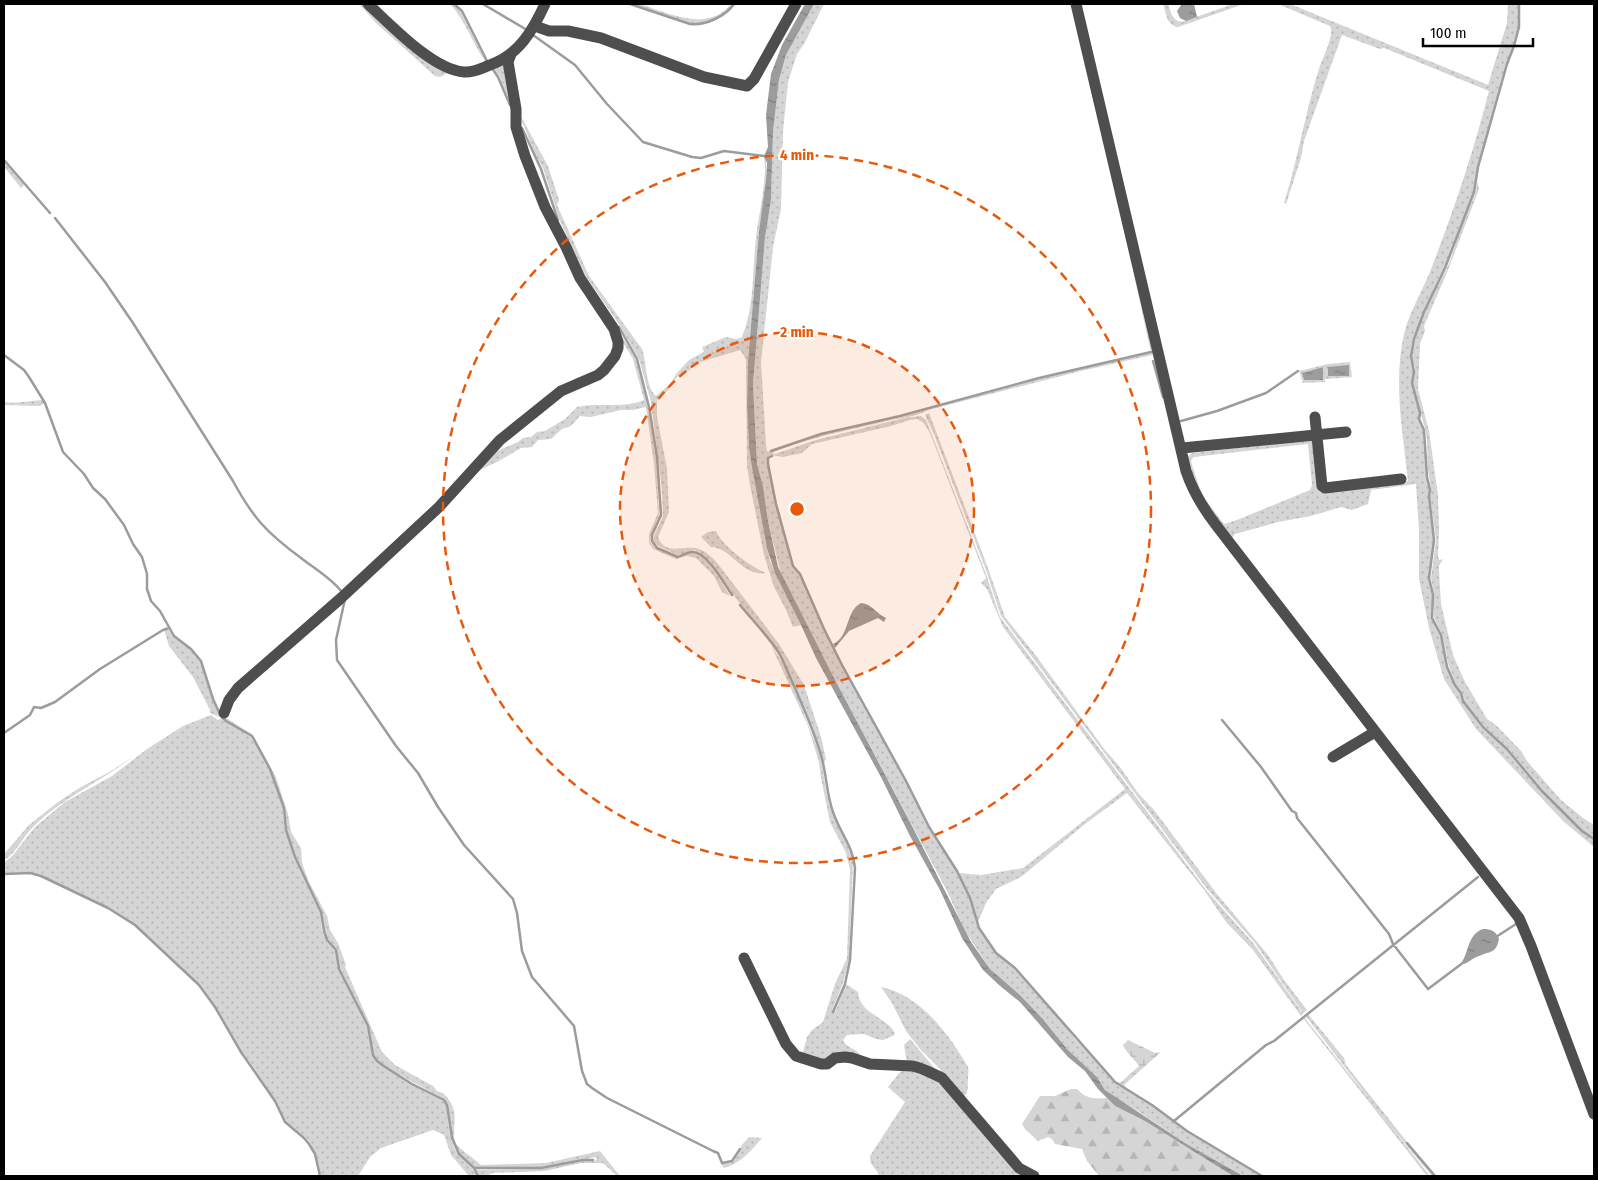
<svg xmlns="http://www.w3.org/2000/svg" width="1598" height="1180" viewBox="0 0 1598 1180" font-family="'Fira Sans Condensed',sans-serif">
<style>
.grass{fill:url(#grass-dots);fill-rule:evenodd}
.forest{fill:url(#forest-firs)}
.wetland{fill:url(#wetland-marsh)}
.water{fill:url(#water-ripples)}
.lines{fill:none;stroke-linecap:round;stroke-linejoin:round}
.stream{stroke:#9c9c9c;stroke-width:2.5}
.minor{stroke:#4e4e4e;stroke-width:11}
.ring{fill:none;stroke:#e8590c;stroke-width:2.5;stroke-dasharray:9 6}
.centre{fill:#e8590c;stroke:#fff;stroke-width:2.5}
.ring-label{font-size:15px;text-anchor:middle;font-weight:bold;fill:#e8590c;stroke:#fff;stroke-width:4.5;stroke-linejoin:round;paint-order:stroke}
</style>
<defs>
<pattern id="grass-dots" width="8" height="8" patternUnits="userSpaceOnUse" patternTransform="scale(1.25)"><rect width="8" height="8" fill="#d5d5d5"/><path d="M2 2h.1M6 6h.1" fill="none" stroke="#b5b5b5" stroke-width="1.8" stroke-linecap="round"/></pattern>
<pattern id="forest-firs" width="22" height="20" patternUnits="userSpaceOnUse" patternTransform="scale(1.25)"><rect width="22" height="20" fill="#d5d5d5"/><path d="M5 1l3.5 6h-7zM16 11l3.5 6h-7z" fill="#b5b5b5"/></pattern>
<pattern id="wetland-marsh" width="20" height="14" patternUnits="userSpaceOnUse" patternTransform="scale(1.25)"><rect width="20" height="14" fill="#d5d5d5"/><path d="M1 5h8M5 5V1M11 12h8M15 12V8" fill="none" stroke="#b5b5b5"/></pattern>
<pattern id="water-ripples" width="26" height="14" patternUnits="userSpaceOnUse" patternTransform="scale(1.25)"><rect width="26" height="14" fill="#9c9c9c"/><path d="M2 4q2-2 4 0t4 0M15 11q2-2 4 0t4 0" fill="none" stroke="#7d7d7d"/></pattern>
</defs>
<rect width="100%" height="100%" fill="#fff"/>
<!-- grass -->
<path class="grass" d="M359,4H366L451,71L440,77L435,76L376,23Z
M450,4H453L461,12L487,64C473,45 466,21 450,4Z
M632,4H640C668,13 708,33 731,4H734C725,16 705,25 690,24Z
M814,4H824L804,44L797,54L788,82L783,131L781,209L773,247L761,362L766,445L767,451L771,452L821,435L901,417L1039,379L1151,353L1134,275L1155,354L1152,355L1081,371L928,410C917,417 903,417 891,420C851,430 809,437 771,453L775,454L816,440L904,418L921,416L926,420L985,571L1000,617L1207,891L1254,944L1303,1014L1301,1016L1253,950L1226,922L1204,890L1127,793L1085,824L1021,877L996,889L986,903L978,922L970,897L959,873L981,875L1023,868L1125,789L1003,627L987,589L981,583L986,578L935,446L929,431L923,422L917,419L910,420L891,426L812,444L802,453L783,457L771,455L767,458L776,504L793,567L799,574L823,629L842,665L906,781L928,828L957,871L969,898L979,929L995,953L1015,969L1057,1015L1075,1039L1094,1058L1115,1083L1152,1106L1187,1132L1261,1176H1243L1185,1143L1138,1111L1112,1096L1105,1090L1097,1077L1067,1049L1042,1018L1019,994L990,969L965,931L947,891L833,676L781,574L768,521L763,486L757,464L753,384L765,238L771,200L773,132L779,80L786,55Z
M1163,4H1168C1171,12 1172,21 1182,22L1233,4H1244L1178,27C1167,26 1166,13 1163,4Z
M1278,4H1290L1488,85L1507,23L1508,4H1519L1518,27L1514,46L1506,64L1478,167L1475,186L1445,268L1439,277L1413,338L1410,355L1413,372L1411,383L1420,413L1419,419L1424,430L1427,477L1430,490L1428,496L1434,540L1429,578L1432,595V618L1440,635L1447,667L1455,685L1460,693L1463,702L1482,728L1506,749L1541,791L1554,802L1581,831L1594,840V847L1563,821L1476,729L1444,679L1429,628L1419,579V529L1416,484L1371,490L1368,504L1352,510L1341,507L1311,516L1278,522L1235,534L1231,539L1193,482L1188,457L1192,453L1313,440L1323,491L1408,481C1403,433 1393,382 1404,334C1410,309 1425,287 1433,264C1455,207 1474,150 1489,91L1384,48L1380,49L1342,35L1304,141L1301,158L1286,204L1284,203C1298,159 1305,113 1319,69C1322,59 1335,35 1330,26ZM1308,444L1312,485L1310,490L1237,520L1224,524L1202,495L1191,462L1192,459L1194,457Z
M504,61L514,112L499,75L492,66Z
M518,111L548,166L559,200L557,205L589,276L642,349C647,363 645,386 656,396L670,384L677,373L689,360L704,352L702,347L726,337L737,339L742,337C755,306 752,271 756,238C758,217 768,177 764,158H766V179L759,231L748,361L747,406L749,448L770,561L801,625L793,627L786,610L774,587L764,555L750,485L747,466L746,360L743,354L740,350L700,362L685,373L678,376L668,390L657,401V417L667,469L669,512L658,537C665,557 685,544 699,549C707,552 713,558 718,564L779,644L804,685L821,737L826,759L824,763L806,711L779,651L733,595L712,563L699,552L695,550L678,555L658,546L653,541L654,536L663,516L662,490L651,402L639,359L620,326L585,275L560,221L543,168L535,154Z
M4,162L24,185L21,188L4,167Z
M1477,181L1479,189L1448,270L1424,326L1425,331L1420,344L1418,389L1429,431L1438,495L1439,531L1438,556L1439,560L1443,559L1439,566V572L1441,604L1453,655L1465,682L1487,719L1496,725L1521,751L1527,761L1560,799L1583,818L1594,825V838L1582,830L1543,790L1508,748L1484,726L1464,701L1462,692L1456,684L1449,667L1442,634L1434,618V595L1431,578L1436,540L1430,496C1432,487 1429,479 1428,470C1427,457 1428,445 1426,432C1423,418 1414,398 1413,385C1413,380 1415,375 1415,369C1415,364 1411,360 1412,355C1415,330 1434,293 1446,270C1454,254 1458,233 1465,217C1470,205 1477,194 1477,181Z
M582,276L629,347L636,360L647,403L656,458L659,515L651,535L650,542L656,549L678,558C682,557 688,553 693,553C706,554 724,586 730,596L722,592L714,576L696,558L687,556L676,559L653,549L649,543V534L658,513L654,464L646,407L633,410H621L591,417L580,416L571,426L562,429L551,439L538,440L532,447L521,448L497,462L473,473L488,455L518,442L523,438L531,437L537,432L545,431L565,419L577,407C599,402 623,409 644,400L633,359Z
M1350,362L1352,377L1325,379V382L1303,383L1299,371L1328,364ZM1323,367V380H1304L1302,373ZM1328,367L1349,376H1328Z
M42,400L44,403L40,406L4,405V402C18,404 28,401 42,400Z
M929,413L985,560L1005,617L1034,653L1105,750L1120,767L1138,793L1154,810L1217,894L1268,955L1284,980L1307,1010L1303,1013L1255,943L1208,890L1001,616L986,570L934,434L925,415Z
M716,531C722,546 751,567 766,573C742,577 731,547 711,547L701,537L708,532Z
M168,629L173,636L191,650L200,661L212,699L220,716L219,717L210,713V710L193,677L169,646L164,630Z
M771,645C789,670 800,703 811,732C815,742 820,753 822,764C825,781 826,797 832,813C838,830 849,844 853,862L849,960L843,983L832,1011L835,1012L846,984L858,992C859,1015 891,1018 895,1035L883,1040L876,1039L864,1034L847,1035L843,1040C847,1049 858,1048 862,1058L822,1061L802,1056L807,1037L812,1030L823,1022L835,984L847,958L850,870L846,853L830,822L821,778L819,762L808,726Z
M211,715L218,720L222,718L251,737L269,769L283,808L285,830L294,858L320,912L322,931L326,940L335,951L338,969L367,1027L372,1055L377,1062L384,1068L411,1084L443,1101L446,1105C449,1122 448,1142 459,1155C465,1163 473,1167 477,1176H469L451,1155L444,1135L433,1130L381,1148L370,1157L358,1176H321L315,1154L310,1143L305,1137L286,1122L276,1101L242,1051L216,1007L199,984L135,924L108,908L41,876L30,872L4,873V863L13,855L35,827L65,802L112,776L147,749L183,726Z
M223,716L253,735L276,777L288,814L291,832L301,848L302,863L308,880L327,916L330,930L338,943L346,965L345,967L382,1052L395,1065L433,1086L437,1091C442,1092 446,1095 449,1100C461,1117 449,1132 457,1145C460,1149 476,1160 481,1165L546,1163L600,1151L620,1176H617L603,1163H581L545,1171L492,1173L487,1176H479L476,1170L541,1169L583,1161H595L597,1159L596,1157L541,1167L475,1168L459,1153L452,1138L448,1104L444,1099L385,1067L378,1061L374,1055L368,1026L340,968L337,950L327,939L324,931L322,912L296,857L287,830L284,808L271,769L252,736L226,720Z
M134,756C102,781 64,797 34,826C23,836 17,853 4,860V854L29,825L58,802L81,787L113,770Z
M881,987C920,995 949,1034 968,1067C969,1072 968,1074 968,1079C967,1087 970,1092 962,1098L942,1075L940,1069L920,1049L906,1031L892,1003Z
M1308,1014L1344,1058L1346,1065L1434,1176H1432L1383,1117L1305,1015Z
M1304,1017L1430,1176H1427L1303,1018Z
M910,1039L936,1070L907,1063L904,1045Z
M905,1066L938,1077L1032,1176H879C878,1169 869,1166 870,1156L905,1102L888,1087Z
M749,1137L762,1138C752,1150 740,1164 724,1168L721,1164L733,1162L741,1150V1146Z"/>
<!-- forest -->
<path class="forest" d="M1071,1089H1077C1086,1099 1094,1099 1107,1098L1115,1106L1145,1121L1233,1176H1099L1087,1161L1082,1149L1055,1144L1052,1139L1048,1137L1038,1141L1026,1130L1022,1124L1040,1096H1055Z"/>
<!-- wetland -->
<path class="wetland" d="M1128,1040L1155,1053L1161,1052L1124,1085L1128,1090L1116,1082L1120,1083L1139,1066C1135,1060 1125,1051 1123,1045Z"/>
<!-- water -->
<path class="water" d="M805,4H814L786,55L779,80L773,132L771,200L765,238L753,384L757,464L763,486L768,521L778,567L833,676L910,822L971,942L990,969L1019,994L1042,1018L1067,1049L1097,1077L1105,1090L1185,1143L1243,1176H1233L1145,1121L1115,1106L1098,1089L1085,1071L1068,1057L1020,1002L999,985L983,970L962,938L940,890L910,836L882,779L816,658L801,625L775,573L767,548L752,467L749,448L747,406L748,361L759,231L766,179L767,163L764,156L768,147L766,115L771,74L782,45Z
M1182,4H1194L1197,17L1186,21L1180,18L1177,11Z
M1349,365V376H1328V367Z
M1323,367V380H1304L1302,373Z
M861,603C873,604 876,614 886,618L884,622L878,618L849,631L835,648L833,644C850,637 845,611 861,603Z
M1483,929C1491,929 1496,931 1499,939C1496,954 1490,951 1479,956C1473,958 1469,962 1464,964L1462,962C1469,951 1468,934 1483,929Z"/>
<g class="lines">
<!-- stream -->
<path class="stream" d="M454,4L462,11L487,61
M483,4L527,30
M630,4L690,24C705,26 726,16 734,4
M1519,4V27L1514,46L1507,64L1478,167L1474,192L1445,268L1424,312L1414,339L1411,356L1414,372L1412,383L1420,413L1419,419L1424,430L1427,477L1430,490L1429,496L1434,540L1429,578L1433,595L1432,618L1441,635L1447,667L1455,685L1461,693L1463,701L1483,727L1507,749L1542,791L1582,831L1594,839
M533,35L575,65L607,104L643,142L692,157L701,158L724,151L764,156
M492,68L498,77L510,105
M522,128L541,169L558,220
M4,160L50,213
M55,218L105,282L133,323L233,481C253,518 267,533 301,558C315,569 331,578 342,592
M619,327L637,359L649,407L657,457L661,515L652,535V541L657,548L678,557C682,555 688,552 693,552C707,552 725,585 732,595
M4,355L24,370L29,377L45,403L63,452L84,474L93,488L105,499L124,525L133,544L142,557L147,574V589L151,601L160,611L174,636L191,649L201,661L213,699L219,712
M1153,361L1163,397
M1181,421L1217,411L1266,393L1298,371
M771,451L821,434L900,416L1039,378L1151,352
M772,456L768,458V464L776,504L793,566L800,574L824,629L842,665L906,781L929,827L957,871L970,898L979,928L996,953L1015,968L1115,1082L1152,1105L1187,1131L1262,1176
M345,599L336,640L337,660L396,746L418,773L438,807L464,845L513,899L517,913L522,951L532,977L574,1026L582,1071L587,1084L592,1088L607,1098L713,1151L718,1153L722,1163L732,1161L740,1149
M740,605C753,621 768,636 779,653C785,664 789,676 795,688C805,712 817,737 823,763C827,780 827,796 833,812C840,833 853,846 855,868L850,960L845,984L833,1012
M222,717L226,721L252,736L270,769L284,808L286,830L295,857L321,912L324,931L327,940L336,950L339,969L368,1026L373,1055L377,1061L385,1067L412,1084L444,1100L447,1105L452,1138L459,1154L474,1168L478,1176
M1222,720L1261,767L1292,811L1296,813L1297,818L1389,934L1393,944L1428,989L1464,962
M4,733L30,715L34,707L41,708L55,702L100,669L163,630L169,628
M4,874L30,873L41,876L108,908L135,925L199,985L215,1007L241,1052L275,1101L285,1122L304,1138L309,1144L315,1154L320,1176
M1496,937L1516,924
M1174,1121L1266,1045L1274,1041L1478,877
M1407,1143L1435,1176
M474,1168H541L583,1160H593"/>
<!-- minor -->
<path class="minor" d="M368,4C391,25 433,70 464,72C473,73 482,68 490,65C519,55 533,30 545,4
M1076,4L1186,471C1193,492 1203,508 1216,525L1519,918L1531,946L1594,1114
M535,26L549,31H568L601,38L704,77L747,86L754,79L796,4
M1315,417L1322,486L1325,488L1401,479
M1182,448L1346,432
M224,713L229,700L238,688L340,599L439,507L500,440L561,391L598,375L604,370L615,356L618,348V342L614,329L580,278L566,247L545,207L525,156L516,127V109L508,62L511,54
M1333,757L1375,732
M744,958L786,1044L796,1056L821,1064H827L835,1058L845,1057L852,1058L870,1064L912,1066C921,1067 933,1074 942,1078L1019,1168L1034,1176"/>
</g>
<!-- distance rings -->
<circle cx="797" cy="509" r="177" fill="#e8590c" fill-opacity=".12"/>
<g class="ring">
<circle cx="797" cy="509" r="177"/>
<circle cx="797" cy="509" r="354"/>
</g>
<circle cx="797" cy="509" r="8" class="centre"/>
<g class="ring-label">
<text x="797" y="160">4 min</text>
<text x="797" y="337">2 min</text>
</g>
<!-- border -->
<rect width="1598" height="1180" fill="none" stroke="#000000" stroke-width="10"/>
<!-- scale -->
<path d="M1423 38v8h110v-8" fill="none" stroke="#000000" stroke-width="2.5"/>
<text x="1430" y="38" font-size="15" fill="#000000" stroke="#ffffff" stroke-width="4" paint-order="stroke">100 m</text>
</svg>
